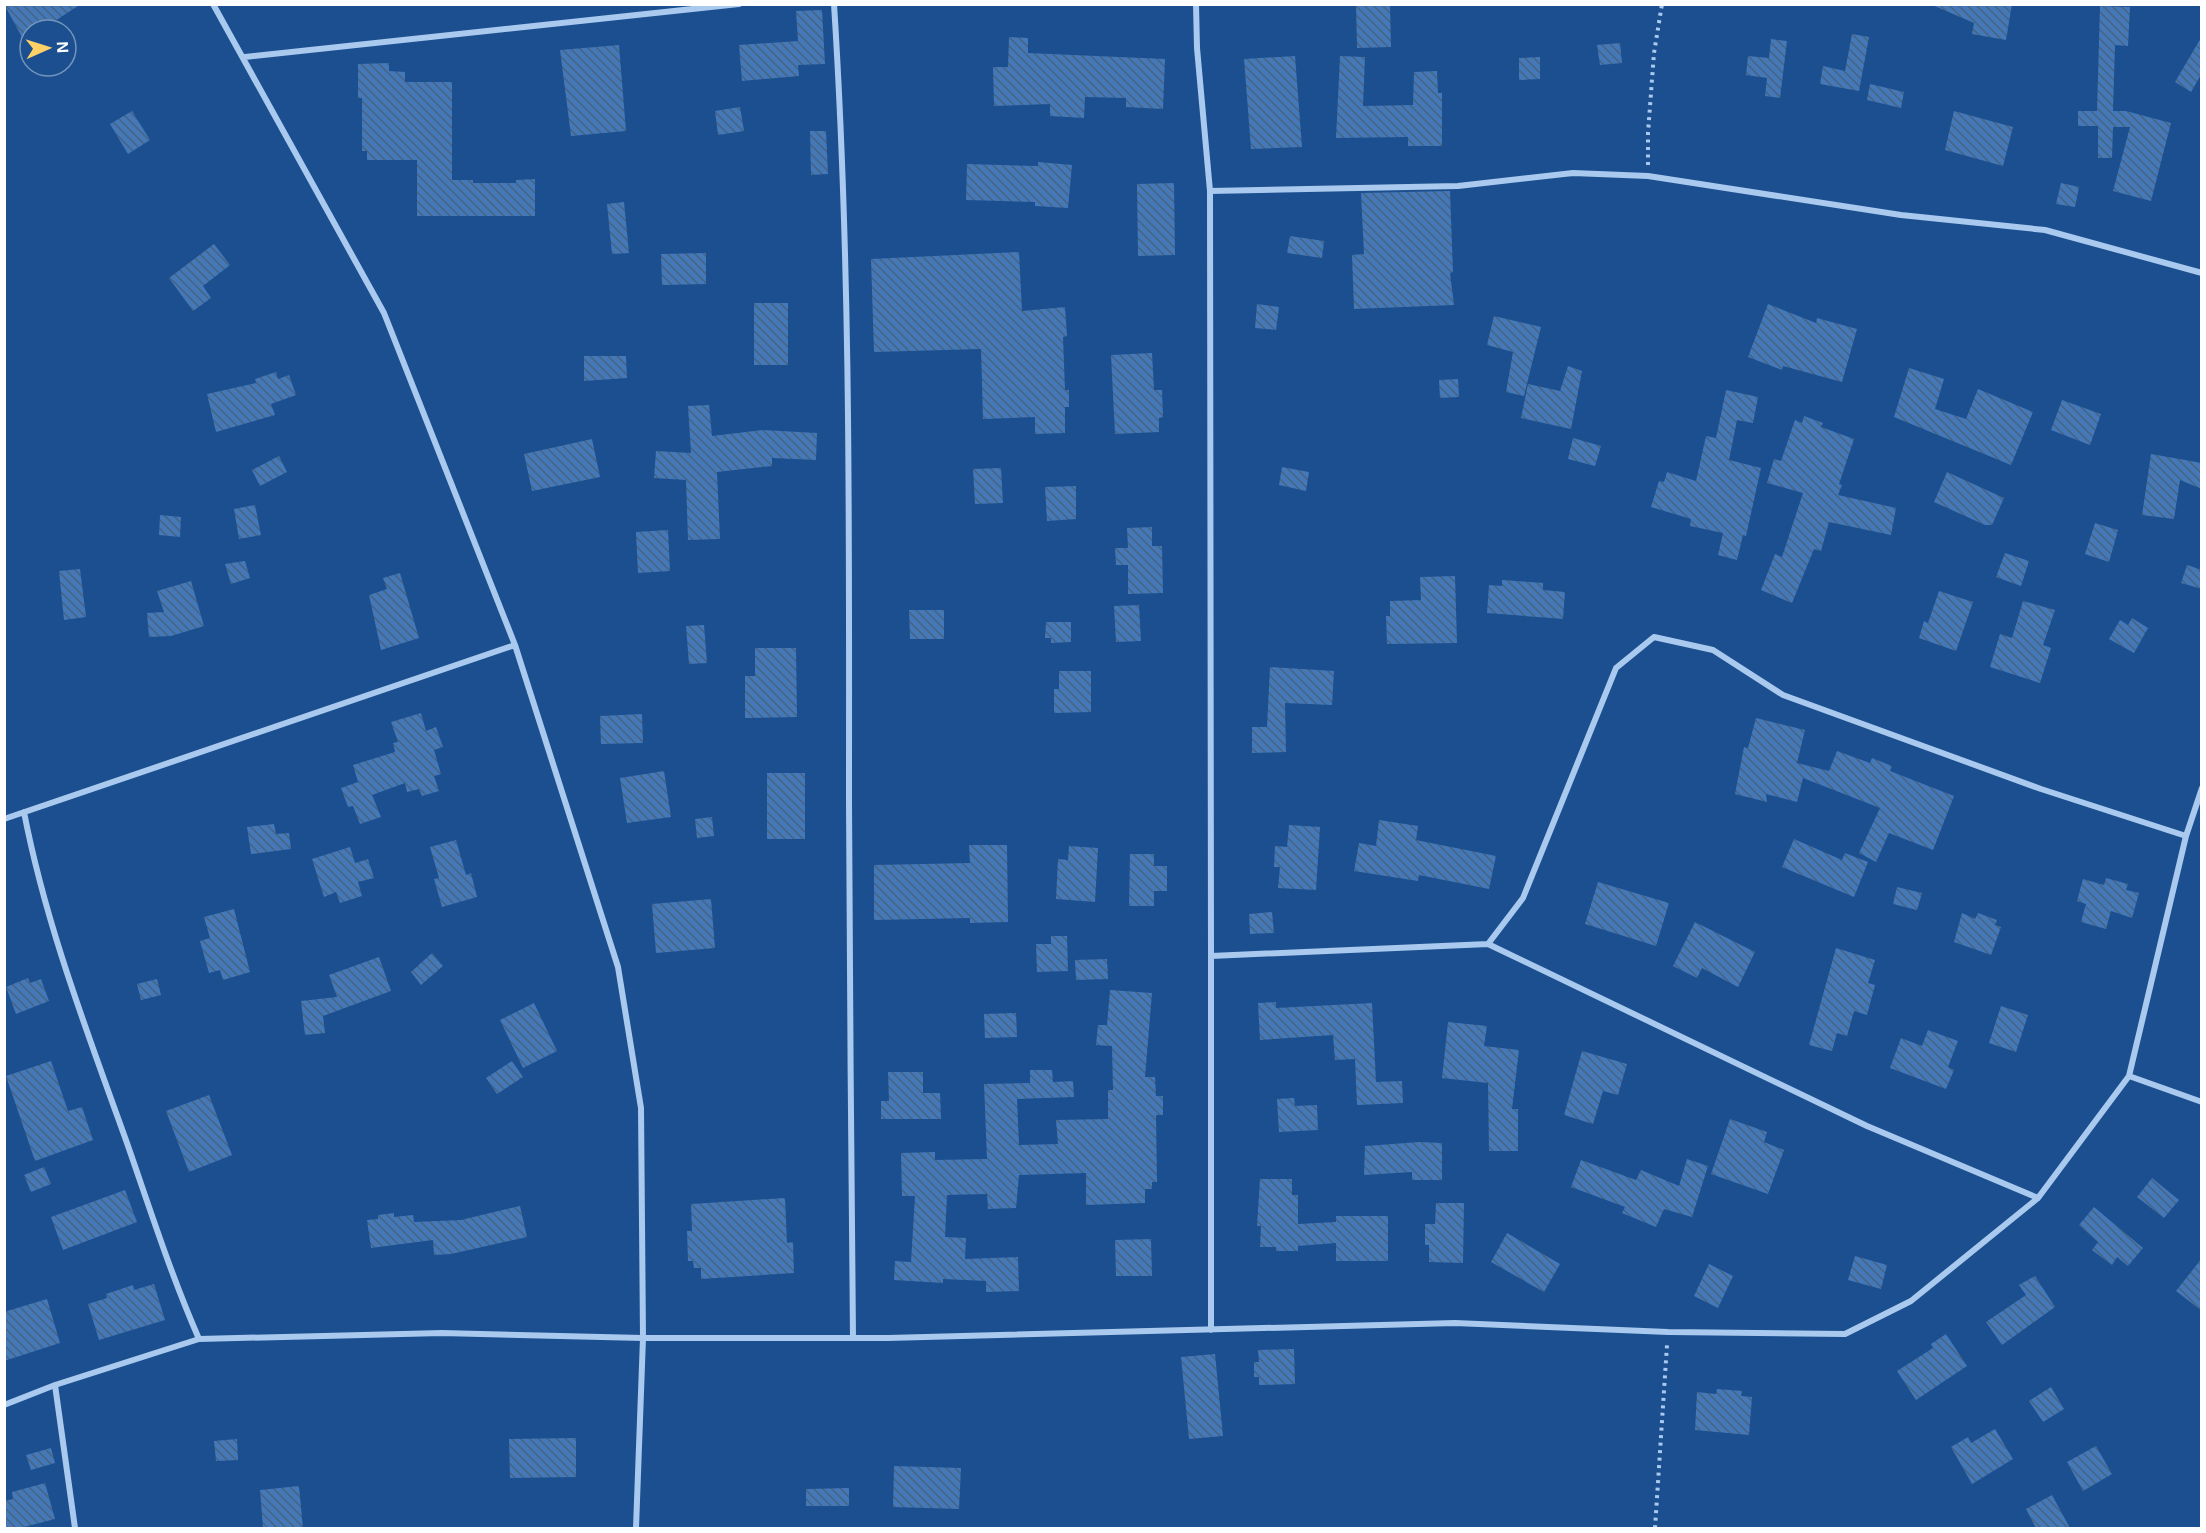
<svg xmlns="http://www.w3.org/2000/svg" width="2206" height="1533" viewBox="0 0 2206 1533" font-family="Helvetica,sans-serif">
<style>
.building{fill:url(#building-back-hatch)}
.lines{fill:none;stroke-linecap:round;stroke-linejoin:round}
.path{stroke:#a9c9ee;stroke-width:4;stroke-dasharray:3 4.5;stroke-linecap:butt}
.minor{stroke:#a9c9ee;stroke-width:6}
</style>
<defs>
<pattern id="building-back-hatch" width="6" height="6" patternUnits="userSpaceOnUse" patternTransform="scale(1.5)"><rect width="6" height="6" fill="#4478b7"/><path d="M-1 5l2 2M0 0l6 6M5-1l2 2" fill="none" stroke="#486282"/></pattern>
</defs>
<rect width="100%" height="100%" fill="#1b4f8f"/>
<!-- building -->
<path class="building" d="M4,4H81L41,30H30V52Z
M1356,4H1390L1391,47L1357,48Z
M1930,4H2012L2006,40L1972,34L1974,23Z
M2100,6L2130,7L2128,46L2115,45L2113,111H2126L2171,123L2151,201L2113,191L2130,127H2113L2112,158H2098V126H2078V111H2097Z
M822,10L825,64L798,65L799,76L742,81L739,45L798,41L796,11Z
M1852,34L1869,37L1859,91L1820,84L1823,66L1845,71Z
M2202,36V73L2191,92L2175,82Z
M1009,37L1028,38V53L1165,59L1163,109L1126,107V98L1085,97L1084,118L1050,116V104L994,106L993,67H1008Z
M1771,39L1787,41L1780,98L1765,96L1767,78L1746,75L1748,56L1769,58Z
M1620,43L1622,63L1600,65L1597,45Z
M619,45L626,131L571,136L560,50Z
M1295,56L1302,147L1251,149L1244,59Z
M1340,56L1365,57L1363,106L1413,105L1414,72L1437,71L1438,93H1442V146H1408V137L1336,138Z
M1540,57V79L1519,80V58Z
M389,63V71L405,72V82H452V180H473V183H516V180L535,179V216H417V160H367V151H362V98H358V64Z
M1870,84L1904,92L1901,108L1867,100Z
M740,107L744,131L718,135L715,111Z
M132,111L150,140L128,154L110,124Z
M1954,111L2013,127L2003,166L1945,150Z
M810,131H826L828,174L811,175Z
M1038,162L1072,165L1068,208L1035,206V202L966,200L967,164L1038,166Z
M1174,183L1175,255L1138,256L1137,184Z
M2061,183L2079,187L2075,207L2056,204Z
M1450,191L1453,272L1450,273L1454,305L1354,309L1352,255L1364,254L1361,193Z
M624,202L629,253L612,254L607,204Z
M1290,236L1324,241L1322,258L1287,253Z
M214,244L230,265L203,286L211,298L193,311L169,278Z
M1019,252L1022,311L1065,307L1067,336L1063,337L1065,390H1069V407H1065V433L1035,434V417L983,419L981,349L874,352L871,259Z
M706,253V284L662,285L661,254Z
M754,303H788V365H754Z
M1257,304L1279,307L1276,330L1255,328Z
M1768,304L1816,323L1817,318L1857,329L1842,382L1783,366L1782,370L1748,357Z
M1494,316L1541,327L1524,396L1506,392L1513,352L1487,345Z
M1152,353L1154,390H1162L1163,417L1159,418V432L1115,434L1111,355Z
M584,356H626L627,378L584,381Z
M1568,366L1582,371L1571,429L1521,418L1528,384L1560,391Z
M1909,368L1944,379L1935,409L1966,419L1978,389L2033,412L2011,465L1894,417Z
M276,372L278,379L289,375L296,395L271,404L275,415L216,432L207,394L256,383L255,379Z
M1458,379L1459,397L1440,398L1439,380Z
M1726,390L1758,397L1753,423L1737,420L1729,460L1761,468L1746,536L1743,535L1737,560L1718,555L1723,533L1690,526L1691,519L1651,507L1659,481L1664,482L1667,472L1696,481L1706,436L1716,438Z
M2062,400L2101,414L2090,445L2051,430Z
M709,405L712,436L763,430L817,433L816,460L772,458V466L717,472L720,539L688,540L686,480L654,478L656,451L691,453L688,406Z
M1804,416L1823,423L1821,427L1854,439L1839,484L1842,485L1838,495L1896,508L1891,535L1829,522L1821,551L1814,549L1792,603L1761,590L1775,554L1782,557L1803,493L1767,483L1774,459L1781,461L1795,420L1802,423Z
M1573,438L1601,446L1595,466L1568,459Z
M592,439L600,477L532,491L524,454Z
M2151,454L2202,463V489L2180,480L2174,519L2142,515Z
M279,456L287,472L260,486L252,470Z
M1282,467L1309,472L1306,491L1279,485Z
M1001,468L1003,503L975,504L973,469Z
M1947,472L2004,498L1992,525H1985L1934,502Z
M1076,486V519L1047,521L1045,487Z
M255,505L261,535L239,539L234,509Z
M160,515L181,517L180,537L159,535Z
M2095,523L2118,530L2109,562L2085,554Z
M1152,527V546H1162L1163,593L1128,594V565H1116L1115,548H1128L1127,528Z
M668,530L670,571L638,573L636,532Z
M2005,553L2029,561L2021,586L1996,577Z
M245,561L250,578L231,584L225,564Z
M2187,565L2202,570V589L2181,583Z
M80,569L86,617L64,620L59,571Z
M400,573L419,638L381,650L369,595L387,589L383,578Z
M1455,576L1457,643L1387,644L1386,616H1390V601L1421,600L1420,577Z
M1502,580L1543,583V590L1565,592L1563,619L1487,613L1489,585L1502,586Z
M191,581L204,626L171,636L149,637L147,613L164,612L157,591Z
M1939,591L1973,602L1956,651L1919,638L1924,621L1928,623Z
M2023,601L2055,610L2043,645L2051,648L2040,683L1990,667L2000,634L2012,638Z
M1139,605L1141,641L1116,642L1114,606Z
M909,610H944V639H910Z
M2132,618L2148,628L2134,653L2109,639L2120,620L2128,625Z
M1046,622H1071V642L1051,643V638H1045Z
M704,625L707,663L689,664L686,626Z
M755,648H796L797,717L745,718V676H755Z
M1270,667L1334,671L1332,705L1285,703L1286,752L1252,753V727H1267Z
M1059,671H1091V712L1054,713V689H1059Z
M421,713L426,731L436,727L443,747L434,750L441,774L434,776L439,791L422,796L419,789L407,792L405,783L372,795L381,817L360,824L353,806L348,807L341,788L358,782L353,765L395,752L393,743L398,742L391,722Z
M642,714L643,743L601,744L600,716Z
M1756,718L1805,730L1797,763L1829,771L1837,751L1870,763L1872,758L1892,766L1890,771L1954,796L1933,850L1889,833L1876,862L1859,853L1880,808L1803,778L1797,802L1766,794L1767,802L1735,794L1744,747L1748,748Z
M664,771L671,817L627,823L620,778Z
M767,773H805V839H767Z
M712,817L714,836L697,838L695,819Z
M1379,820L1418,826L1416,840L1496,856L1489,889L1419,875L1418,881L1354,871L1359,843L1376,846Z
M274,824L276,834L289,833L291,849L251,854L247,827Z
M1289,825L1320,827L1316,890L1278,888L1280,867H1274L1275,846L1287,847Z
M1794,839L1842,860L1845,853L1868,862L1854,897L1782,867Z
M456,840L466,875L471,873L477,897L442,907L434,879L439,878L430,847Z
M969,845H1007L1008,922L970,923V918L874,920V865L970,863Z
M1069,846L1098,848L1095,902L1056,899L1058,859L1068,860Z
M350,847L355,863L368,859L374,878L358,882L362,896L340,903L336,892L324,897L312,859Z
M1130,854H1154V866H1167V891H1154V906H1129Z
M2106,878L2128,884L2126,890L2139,893L2132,918L2111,911L2106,929L2081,922L2086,904L2077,901L2083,879L2104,885Z
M1598,882L1669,903L1656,946L1585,924Z
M1897,887L1922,893L1917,910L1893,904Z
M711,899L715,948L656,953L652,904Z
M234,909L250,972L223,980L220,970L209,973L200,941L210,938L204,917Z
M1272,912L1274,933L1250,934L1249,914Z
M1962,913L1975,919L1978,913L1997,920L1995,925L2001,927L1991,955L1954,942Z
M1695,922L1755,952L1738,987L1702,968L1697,978L1673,966Z
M1051,936H1067L1068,971L1037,972L1036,944H1051Z
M1836,948L1875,960L1868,983L1875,985L1867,1015L1854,1011L1847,1036L1837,1033L1832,1051L1809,1045Z
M432,953L443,966L421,985L411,972Z
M379,957L391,991L323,1016L325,1033L305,1035L301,1001L337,997L329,975Z
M1107,959L1108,979L1076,980L1075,960Z
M28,978L30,983L41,979L49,1001L16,1014L6,987Z
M157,979L161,995L141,1000L137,984Z
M1110,990L1152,993L1145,1077H1155L1156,1096H1163V1115H1156L1157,1182H1152V1189H1145V1203L1086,1205V1173L1019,1175L1016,1208L988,1209L987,1194L947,1195L945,1237L966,1238L965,1259L1018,1257L1019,1291L986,1292V1281L943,1279V1283L894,1280L895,1261L911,1262L915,1196H902L901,1153L935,1152V1160L987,1159L984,1084L1030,1083V1070H1052L1053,1082L1073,1081L1074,1097L1017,1099L1019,1145L1058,1144L1056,1120L1108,1119V1090H1113L1112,1046L1096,1045L1098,1025H1107Z
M1276,1002V1008L1372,1003L1376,1082L1402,1081L1403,1103L1357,1105L1355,1059L1335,1060L1333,1035L1260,1040L1258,1003Z
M534,1003L557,1051L523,1068L500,1020Z
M2001,1006L2028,1015L2016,1052L1989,1043Z
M1016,1013L1017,1037L985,1038L984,1014Z
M1448,1022L1487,1026L1484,1046L1519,1050L1512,1109H1518V1151H1489L1488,1083L1442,1078Z
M1928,1030L1958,1041L1948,1067L1954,1070L1946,1089L1890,1068L1901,1038L1922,1046Z
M1582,1051L1627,1064L1618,1095L1603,1091L1593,1124L1564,1115Z
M51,1061L68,1111L82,1107L93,1140L35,1161L6,1076Z
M512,1061L523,1077L497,1094L486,1078Z
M888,1072H923V1093H940L941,1119H881V1101H889Z
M209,1095L232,1155L189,1172L166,1111Z
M1294,1098L1295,1106L1317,1105L1318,1130L1279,1132L1277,1099Z
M1730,1119L1767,1132L1764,1142L1784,1150L1768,1194L1711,1174Z
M1420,1142L1442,1143V1180H1412V1172L1364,1175L1365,1146Z
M1687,1159L1708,1166L1692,1217L1664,1209L1656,1227L1622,1213L1625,1207L1571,1187L1581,1160L1636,1180L1641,1170L1679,1186Z
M44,1167L51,1184L31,1192L24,1175Z
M2152,1178L2179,1200L2164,1218L2137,1197Z
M1260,1179H1292V1195H1298V1224L1336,1222V1216H1388V1261H1336V1243L1298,1246V1251H1276V1247H1260L1261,1226H1257Z
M125,1190L137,1222L63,1250L51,1217Z
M785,1198L787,1243L793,1242L794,1273L701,1279V1268H694L693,1261H688L687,1231H692L691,1204Z
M1436,1203H1464L1463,1263L1429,1262V1245H1425V1224H1435Z
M520,1206L527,1237L451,1254L434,1255L433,1240L371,1248L367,1220L378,1219V1215L394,1213V1217L413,1215L414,1222L461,1220Z
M2094,1207L2143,1248L2128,1266L2117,1257L2112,1265L2092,1250L2098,1242L2079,1225Z
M1507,1233L1560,1264L1544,1292L1491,1262Z
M1151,1239L1152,1276H1116L1115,1240Z
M1855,1256L1887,1265L1881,1289L1848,1280Z
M2202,1258V1311L2176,1291Z
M1709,1264L1733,1276L1718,1308L1694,1296Z
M2035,1276L2055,1307L2002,1345L1986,1322L2026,1295L2019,1285Z
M154,1284L165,1320L99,1340L88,1304L107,1298L106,1294L133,1285L134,1290Z
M47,1299L60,1343L4,1361V1312Z
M1946,1334L1967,1366L1916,1400L1897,1371L1933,1348L1931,1344Z
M1294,1349L1295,1384L1259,1385V1377H1254V1362H1259L1258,1350Z
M1215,1354L1223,1436L1189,1439L1181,1357Z
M2051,1387L2064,1409L2043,1422L2029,1401Z
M1717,1389L1742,1391L1741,1396L1752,1397L1749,1435L1695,1430L1697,1392L1716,1394Z
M1995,1429L2013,1459L1972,1484L1951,1447L1968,1437L1971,1443Z
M576,1438V1477L510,1478L509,1439Z
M237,1439L238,1460L216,1461L214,1441Z
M2096,1446L2112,1474L2083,1491L2067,1462Z
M51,1448L55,1463L31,1470L26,1455Z
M894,1466L961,1468L959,1509L893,1507Z
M45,1483L55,1519L20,1528H4V1501L13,1499L12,1492Z
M299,1486L303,1528H263L260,1490Z
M849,1488V1506H806V1489Z
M2052,1495L2070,1528H2036L2026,1509Z"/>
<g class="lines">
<!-- path -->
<path class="path" d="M1648,165V133L1654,53L1662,4
M1655,1528L1667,1345"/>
<!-- minor -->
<path class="minor" d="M834,4C851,270 849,536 849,802C849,981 852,1159 853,1338
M1196,4L1197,48L1210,191L1458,186L1573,173L1648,176L1901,215L2045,230L2202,273
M245,57L739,4
M1210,191L1211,956L1488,944L1523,898L1616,668L1654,637L1713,650L1783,695L2041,789L2186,836
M24,812C46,926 88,1034 127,1143C150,1209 171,1275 199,1339
M4,819L515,645
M1488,944L1867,1126L2038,1198
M2129,1076L2202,1102
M1211,1330V956
M55,1385L75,1528
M4,1405L55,1385L199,1339L442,1333L643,1338L641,1108L618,967L515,645L384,313L213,4
M636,1528L643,1338H888L1455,1323L1668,1332L1845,1334L1911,1301L2038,1198L2129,1076L2186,836L2202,788"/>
</g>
<!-- border -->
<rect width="2206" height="1533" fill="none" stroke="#ffffff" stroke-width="12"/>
<!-- north arrow -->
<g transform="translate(48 48) rotate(87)"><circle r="28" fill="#1b4f8f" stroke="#7695bc" stroke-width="1.5"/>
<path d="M0-4.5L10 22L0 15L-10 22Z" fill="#ffd166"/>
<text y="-9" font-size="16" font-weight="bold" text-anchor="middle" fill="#ffffff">N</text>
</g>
</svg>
